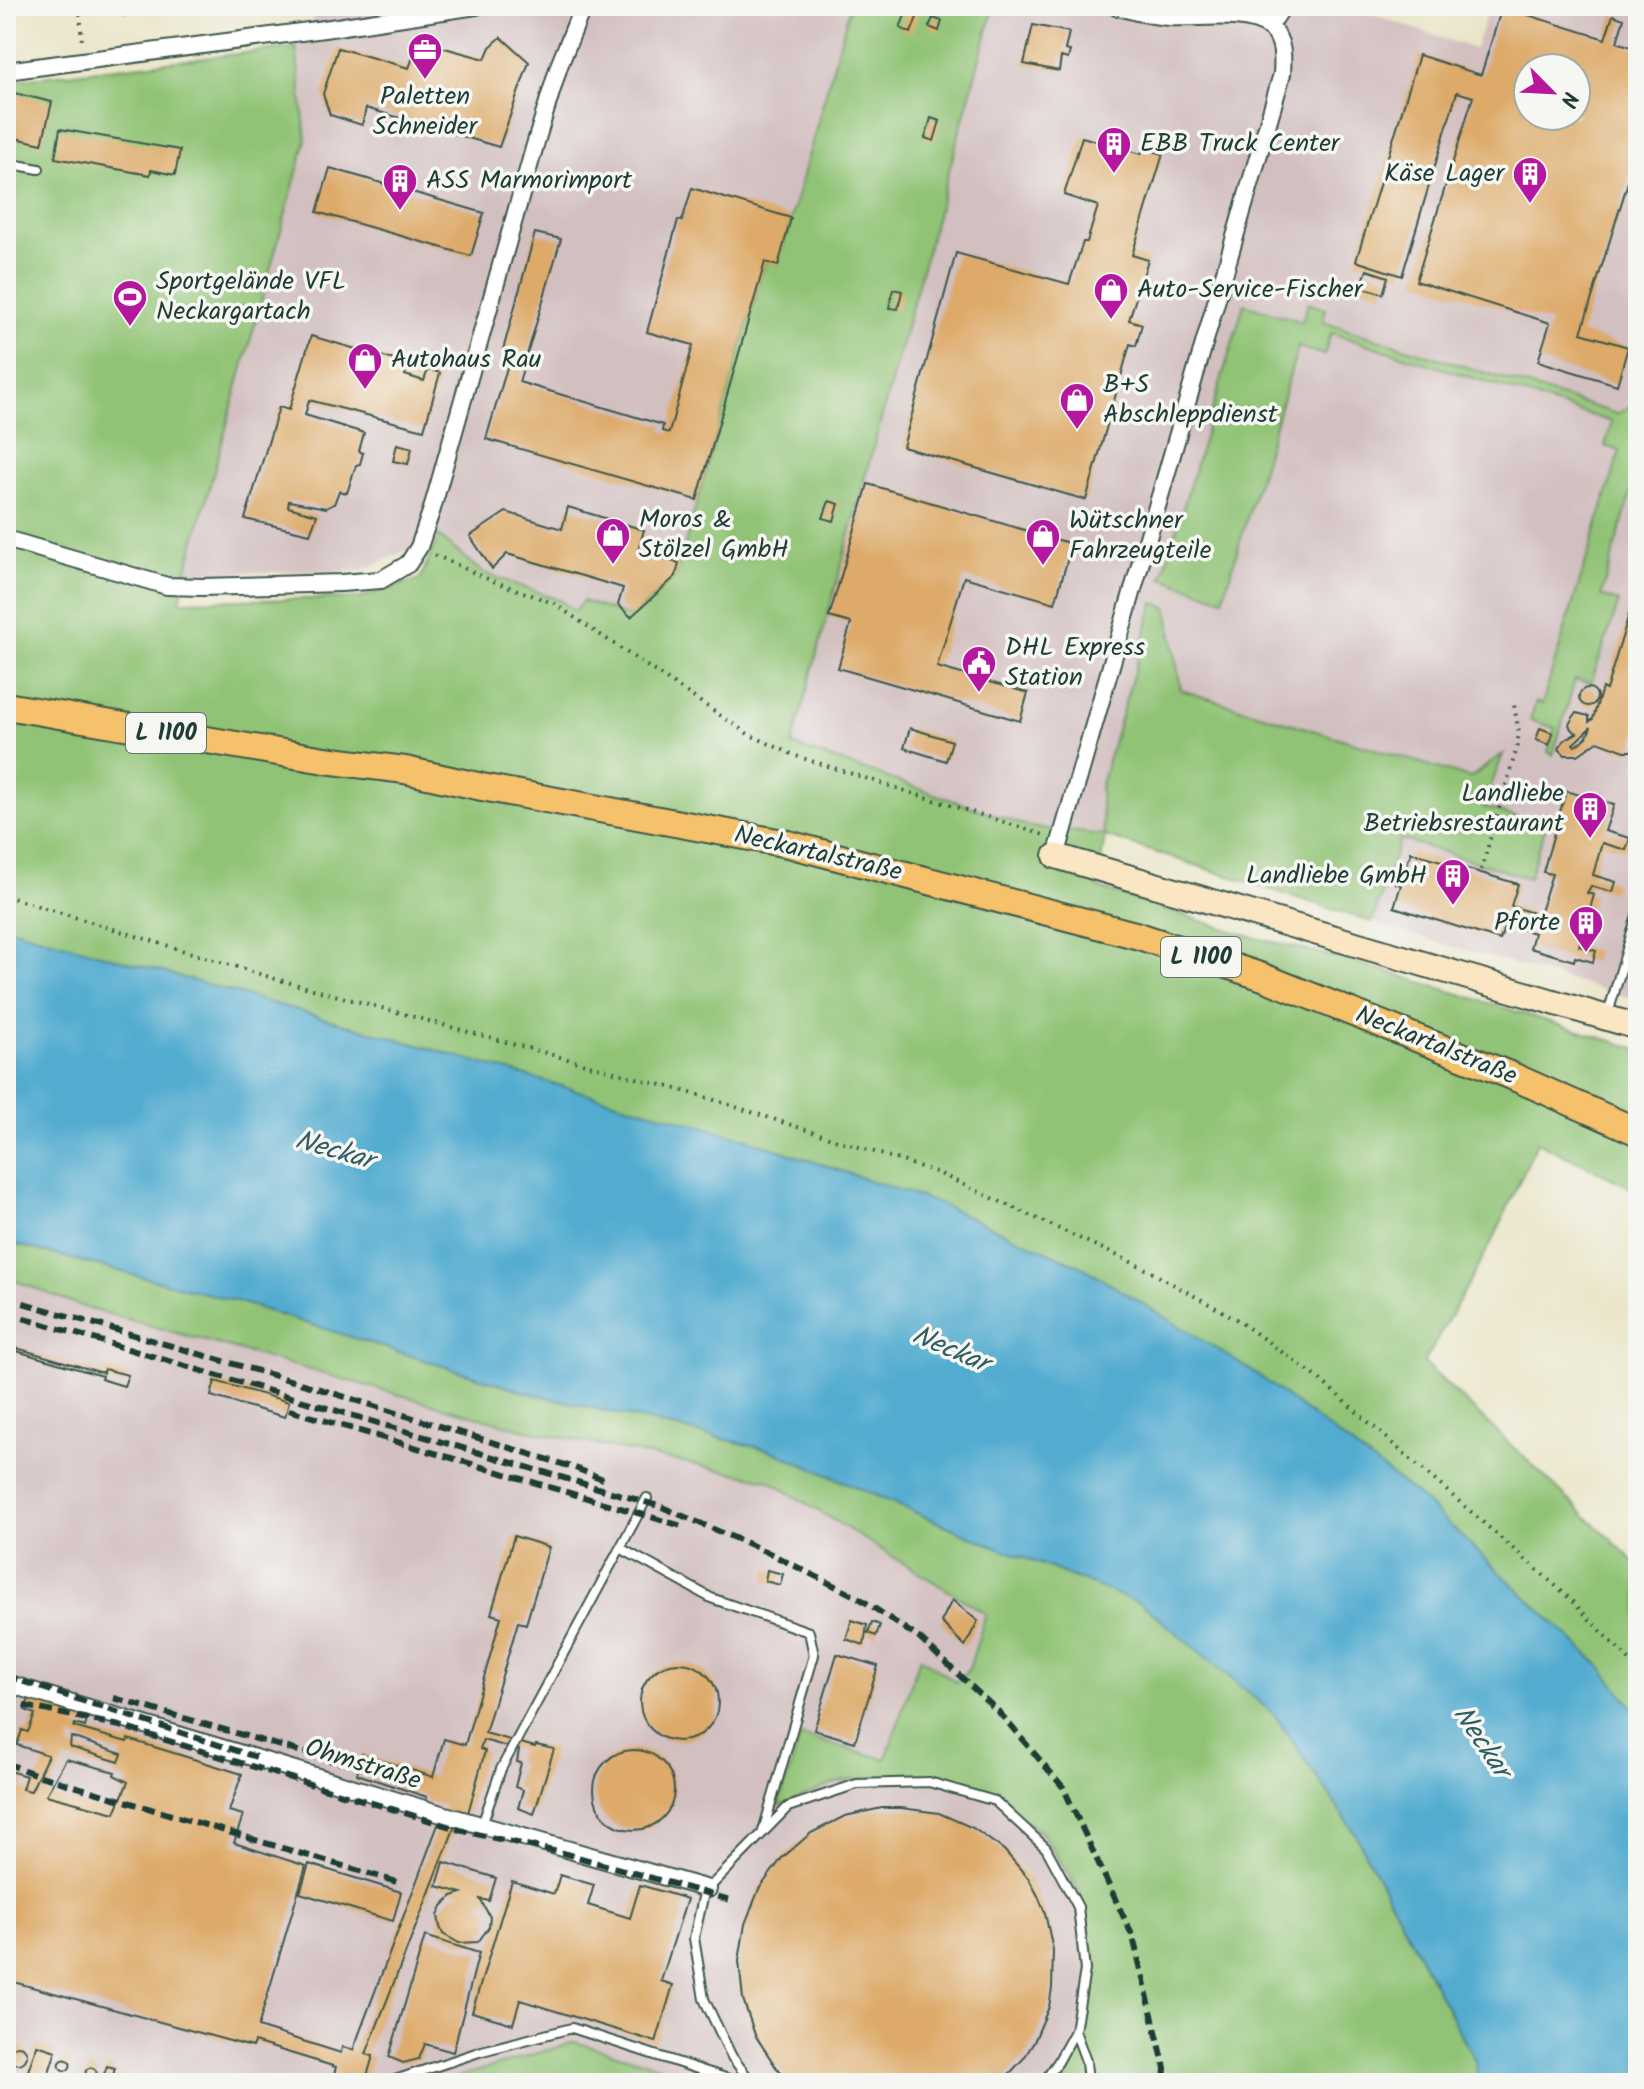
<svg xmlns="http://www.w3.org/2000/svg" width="1644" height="2089" viewBox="0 0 1644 2089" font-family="Kalam,sans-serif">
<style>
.industrial{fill:#d2bfc0;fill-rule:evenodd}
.green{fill:#90c374;stroke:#588054;stroke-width:2}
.water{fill:#52acd0;stroke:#387482;stroke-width:2}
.building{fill:#ddaa69;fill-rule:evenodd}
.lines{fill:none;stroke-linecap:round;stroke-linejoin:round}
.lane-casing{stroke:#3d564a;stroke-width:12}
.street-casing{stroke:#3d564a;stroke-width:20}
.secondary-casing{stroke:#3d564a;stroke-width:28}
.primary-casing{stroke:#3d564a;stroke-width:30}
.path{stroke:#3d564a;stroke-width:4;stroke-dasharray:2 6;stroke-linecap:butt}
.lane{stroke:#fff;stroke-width:8}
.street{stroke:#fff;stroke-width:16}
.secondary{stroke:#fbe6c4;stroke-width:24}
.primary{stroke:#f5c16b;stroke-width:26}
.rail{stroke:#1f3d34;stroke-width:6;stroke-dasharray:12 6;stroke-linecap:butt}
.labels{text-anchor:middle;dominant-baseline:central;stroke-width:7;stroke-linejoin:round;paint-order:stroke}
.shield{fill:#f6f6f2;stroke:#60746d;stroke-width:2}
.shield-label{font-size:24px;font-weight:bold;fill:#1f3d34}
.poi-label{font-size:26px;fill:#1f3d34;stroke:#f6f6f2;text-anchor:start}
.street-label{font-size:26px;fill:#1f3d34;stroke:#f6f6f2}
.water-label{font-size:28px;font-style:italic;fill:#2e5e63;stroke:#f6f6f2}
</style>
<rect width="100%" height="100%" fill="#f6f6f2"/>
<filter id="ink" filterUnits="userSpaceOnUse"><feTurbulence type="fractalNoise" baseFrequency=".0125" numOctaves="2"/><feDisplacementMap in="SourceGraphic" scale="16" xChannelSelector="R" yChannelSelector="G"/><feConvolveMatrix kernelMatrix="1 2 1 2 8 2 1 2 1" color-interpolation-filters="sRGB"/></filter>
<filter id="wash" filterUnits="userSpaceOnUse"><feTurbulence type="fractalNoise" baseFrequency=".006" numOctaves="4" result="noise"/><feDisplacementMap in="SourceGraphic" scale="32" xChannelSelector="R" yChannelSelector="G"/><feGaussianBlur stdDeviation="1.8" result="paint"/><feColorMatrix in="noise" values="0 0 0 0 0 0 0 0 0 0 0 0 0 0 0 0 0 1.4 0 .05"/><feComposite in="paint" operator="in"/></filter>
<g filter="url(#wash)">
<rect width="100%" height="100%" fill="#eae5c8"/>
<!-- industrial -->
<path class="industrial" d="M320,6H1348L1475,49L1489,6H1638V1000L1402,932L1105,835L1030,827L755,733L559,600L482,572L439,536L360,571L186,573L306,140L296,47ZM1528,68H1576V116H1528Z
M6,1277L80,1306L522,1429L768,1480L986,1615L1124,1788L1211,2083H6Z"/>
<!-- green -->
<path class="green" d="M850,6H994L792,745L1030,827L1104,835L1100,788L1154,603L1167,607L1181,690L1470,778L1503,754L1483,807L1546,826L1529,878L1400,839L1372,922L1105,836L1097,887L1248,936L1349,960L1638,1049V1191L1537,1142L1495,1236L1424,1363L1638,1565V1714L1600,1666L1417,1495L1251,1370L1086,1269L937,1203L746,1139L6,927V81L296,47L306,140L186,572L180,601L360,598L420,579L439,536L482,572L559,600L575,611L583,601L631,617L676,576L765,262L778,265Z
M1308,303L1326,309L1323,322L1617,414L1638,401V469L1601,596L1619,602L1591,683L1575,680L1553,755L1548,752L1555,728L1530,720L1536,702L1542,704L1620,451L1605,446L1612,422L1331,333L1324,355L1298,347L1223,599L1162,578L1244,304L1302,322Z
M6,1242L236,1301L526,1392L770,1450L984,1542L1142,1604L1274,1714L1353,1830L1475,2061L1479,2083H1054L1084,2036L1090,1993V1939L1080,1892L1043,1835L997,1797L963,1782L905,1774L839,1782L778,1806L801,1736L886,1759L920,1657L956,1682L969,1669L986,1614L768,1480L522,1429L80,1306L6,1277Z
M575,2042L716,2083H438Z"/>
<!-- water -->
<path class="water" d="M6,927L746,1139L937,1203L1086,1269L1251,1370L1417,1495L1600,1666L1638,1714V2083H1479L1475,2061L1353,1830L1274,1714L1142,1604L984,1542L770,1450L526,1392L236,1301L6,1242Z"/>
<g id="blocks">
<!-- building -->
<path class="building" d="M123,6H144L145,10L124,13Z
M1502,7L1605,39L1613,15L1624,19L1617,42L1638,49V150L1581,333L1628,347L1617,385L1538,361L1550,323L1416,281L1473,97L1457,92L1402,276L1356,261L1419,55L1481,75ZM1528,68H1576V116H1528Z
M908,8L919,12L911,33L900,28Z
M933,18L942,21L939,31L929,27Z
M1033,25L1069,32L1065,50L1070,51L1068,59L1061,57L1059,71L1024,64Z
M501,37L529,62L499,147L366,108L362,125L330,115L323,94L338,48L409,68L419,41L485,59L490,47Z
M6,91L52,102L42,144L6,136Z
M931,118L940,121L934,141L925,138Z
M60,129L180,150L175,175L151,170L150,175L55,158Z
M1082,137L1141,154L1144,148L1163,154L1132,255L1148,260L1129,320L1142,324L1136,346L1130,344L1086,500L903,447L956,253L1069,284L1083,242H1087L1098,206L1064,195Z
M330,168L484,213L471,256L317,212Z
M692,188L791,218L778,266L765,262L697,500L486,439L509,361L503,350L535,233L561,239L519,382L663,425L662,431L669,433L693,345L647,332L678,220L682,221Z
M1367,270L1388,277L1383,294L1361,287Z
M893,289L902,291L898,309L889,308Z
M311,336L408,364L405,375L424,381L428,369L440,373L424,430L309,400L305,415L364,433L359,451L363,453L360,464L356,465L347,493L339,491L334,504L326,508L289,501L288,507L317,515L310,534L245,519L279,407L289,410Z
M397,444L412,448L408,464L393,461Z
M868,484L1072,544L1055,603L964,577L937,667L1028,693L1020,721L838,668L851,623L829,617Z
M829,501L839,504L834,521L823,518Z
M568,507L644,530L638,551L679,563L676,576L631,617L618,605L623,588L507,554L492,569L470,536L506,512L562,529Z
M1638,585V730L1632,751H1625L1598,741L1578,755H1565L1559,749L1563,741L1577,733L1571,729L1569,724L1576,713L1589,716V722L1593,719L1602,688L1606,690ZM1591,727L1587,737L1575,746L1573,744Z
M1579 697a9 9 0 1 1 18 0a9 9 0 1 1-18 0Z
M910,728L952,741L946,761L904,748Z
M1540,728L1553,733L1549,745L1536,740Z
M1566,791L1614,805L1605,831L1630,838L1626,850L1602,843L1593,875L1616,882L1613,892L1591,886L1587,893L1594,895L1579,946L1596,951L1593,962L1575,957L1574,961L1530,948L1534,933L1505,924L1500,940L1394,907L1401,885L1395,883L1398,872L1404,874L1411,852L1518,884L1511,906L1539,915L1552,874L1543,872Z
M6,1345L103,1373L104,1369L128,1375L124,1386L101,1379L102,1376L6,1348Z
M215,1381L289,1402L285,1417L211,1396Z
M514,1536L549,1547L526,1624L518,1622L485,1733L535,1747L536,1745L554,1749L534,1814L518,1808L523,1790L515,1787L521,1763L517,1762L519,1750L483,1740L480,1749L485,1751L468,1813L461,1811L366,2054L373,2056L365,2083L334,2074L336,2067L254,2042L252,2047L6,1980V1770L26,1776L22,1789L31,1791L48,1755L17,1745L22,1730L28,1732L35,1714L25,1710L31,1693L89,1713L85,1727L75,1724L74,1727L127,1742L128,1739L242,1774L229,1811L243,1815L234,1843L306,1866L258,2027L341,2053L342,2047L353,2050L445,1806L426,1801L427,1797L357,1774L362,1754L433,1777L444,1739L465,1745L501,1617L491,1614ZM71,1737L122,1754L119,1762L70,1747ZM66,1759L115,1772L114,1775L128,1782L115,1813L46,1795Z
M767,1570L783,1574L780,1585L765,1581Z
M952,1600L978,1621L965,1646L941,1622Z
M852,1620L867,1625L864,1645L846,1639Z
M872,1622L880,1625L876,1636L868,1633Z
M837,1654L878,1666L855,1742L814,1730Z
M640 1702a39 39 0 1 1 78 0a39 39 0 1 1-78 0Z
M594 1790a40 40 0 1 1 80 0a40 40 0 1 1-80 0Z
M882,1808H901L939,1813L973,1828L1004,1850L1029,1879L1038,1896L1045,1913L1053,1950L1052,1988L1049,2007L1034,2042L1024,2058L1001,2083H792L776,2067L755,2035L743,1999L739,1961L745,1924L759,1889L782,1858L811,1833L845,1816Z
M444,1862L496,1878L489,1901L480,1899L490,1917L489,1927L478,1942L459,1943L443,1934L440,1927L438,1916L442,1906L452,1896L462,1893L437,1886Z
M309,1864L401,1892L393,1921L300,1893Z
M560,1875L594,1885L588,1905L630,1918L640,1885L687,1899L661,1981L673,1985L656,2042L520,2000L513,2024L472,2012L512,1881L554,1894Z
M425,1936L479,1953L453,2052L425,2044L419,2059L403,2063L389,2057Z
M37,2045L56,2051L47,2078L28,2071Z
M9 2055a9 9 0 1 1 18 0a9 9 0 1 1-18 0Z
M59.5 2065a5.5 5.5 0 1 1 11 0a5.5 5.5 0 1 1-11 0Z
M107,2066L115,2068L111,2083L102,2080Z
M85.5 2073a5.5 5.5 0 1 1 11 0a5.5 5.5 0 1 1-11 0Z
M120,2075L125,2076L129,2083H115Z"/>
</g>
</g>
<g filter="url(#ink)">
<use href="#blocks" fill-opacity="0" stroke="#3d564a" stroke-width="2"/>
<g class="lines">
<!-- lane casing -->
<g class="lane-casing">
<path id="lane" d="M6,163L39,169
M1624,961L1638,965
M1607,1017L1638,912
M622,1549L711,1598L809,1632L814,1655L763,1831
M482,1825L501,1769L647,1498
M1075,2031L1086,2061L1088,2083
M386,2083L482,2051L572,2028L741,2083
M752,2083L732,2057L704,1999L694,1938L704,1893L788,1807L857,1784L929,1782L995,1801L1046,1848L1078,1907L1085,1970L1075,2031L1058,2062L1043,2083"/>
</g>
<!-- street casing -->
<g class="street-casing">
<path id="street" d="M1269,27L1283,6
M6,71L324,29L476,6
M6,539L167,586L202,587L341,583L381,580L408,564L419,547L432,509L535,145L559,66L583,6
M1056,856L1282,74C1283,58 1284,39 1270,28C1248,10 1197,19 1170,17C1151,16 1133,11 1115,6
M6,1683L431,1811L708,1889"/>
</g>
<!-- secondary casing -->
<g class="secondary-casing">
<path id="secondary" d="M1056,856L1638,1027"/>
</g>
<!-- primary casing -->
<g class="primary-casing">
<path id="primary" d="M6,706L325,760L405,770L482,787L788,844L1139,936L1263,977L1512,1076L1638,1132"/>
</g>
<!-- path -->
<path class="path" d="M80,6L82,44
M435,555L490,580L553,603L748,734L796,756L1044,835
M1481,870L1516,751L1519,733L1514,705
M6,896L276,979L702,1096L936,1172L1142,1267L1236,1319L1318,1378L1566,1595L1638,1669"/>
<!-- lane -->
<use href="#lane" class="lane"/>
<!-- street -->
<use href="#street" class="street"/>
<!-- secondary -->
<use href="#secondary" class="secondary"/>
<!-- primary -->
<use href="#primary" class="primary"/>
<!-- rail -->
<path class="rail" d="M6,1298L310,1386L575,1468L603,1479
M6,1313L662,1507L765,1551L859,1598L919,1638L998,1711L1063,1787L1133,1937L1165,2068L1164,2083
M289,1410L685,1527
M6,1676L256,1757
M114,1698L340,1763
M6,1702L120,1726L467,1832L563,1853L734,1901
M6,1763L37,1775L400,1883"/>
</g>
</g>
<!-- icons -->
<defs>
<g id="office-pin" transform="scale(1.8)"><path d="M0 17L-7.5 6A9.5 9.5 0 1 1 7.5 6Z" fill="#b5179e" stroke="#f6f6f2"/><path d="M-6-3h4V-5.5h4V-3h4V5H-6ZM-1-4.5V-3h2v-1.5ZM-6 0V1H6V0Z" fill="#fff"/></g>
<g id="building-pin" transform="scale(1.8)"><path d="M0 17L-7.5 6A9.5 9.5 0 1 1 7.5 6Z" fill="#b5179e" stroke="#f6f6f2"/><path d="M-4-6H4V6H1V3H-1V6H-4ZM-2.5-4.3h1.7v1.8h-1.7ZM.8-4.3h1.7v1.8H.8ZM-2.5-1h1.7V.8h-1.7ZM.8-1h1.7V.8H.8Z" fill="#fff"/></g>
<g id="shop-pin" transform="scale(1.8)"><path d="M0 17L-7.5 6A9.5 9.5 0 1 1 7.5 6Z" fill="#b5179e" stroke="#f6f6f2"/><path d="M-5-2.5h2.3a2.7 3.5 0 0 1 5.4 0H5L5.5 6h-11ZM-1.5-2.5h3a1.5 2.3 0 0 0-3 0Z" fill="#fff"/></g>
<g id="stadium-pin" transform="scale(1.8)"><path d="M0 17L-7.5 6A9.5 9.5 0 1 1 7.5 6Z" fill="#b5179e" stroke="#f6f6f2"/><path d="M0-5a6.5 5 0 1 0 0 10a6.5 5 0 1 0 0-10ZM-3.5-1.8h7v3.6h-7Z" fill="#fff"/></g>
<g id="civic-pin" transform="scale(1.8)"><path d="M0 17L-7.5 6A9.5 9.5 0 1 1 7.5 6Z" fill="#b5179e" stroke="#f6f6f2"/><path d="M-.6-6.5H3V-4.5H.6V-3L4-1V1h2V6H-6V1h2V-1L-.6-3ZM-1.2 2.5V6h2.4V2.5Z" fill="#fff"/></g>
</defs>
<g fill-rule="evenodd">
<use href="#office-pin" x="425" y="50"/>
<use href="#building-pin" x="1114" y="144"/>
<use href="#building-pin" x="1530" y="174"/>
<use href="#building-pin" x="400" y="181"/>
<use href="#shop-pin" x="1111" y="290"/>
<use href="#stadium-pin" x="130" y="297"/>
<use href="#shop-pin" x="365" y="360"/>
<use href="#shop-pin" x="1077" y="400"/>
<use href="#shop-pin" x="613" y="535"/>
<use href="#shop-pin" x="1043" y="536"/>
<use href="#civic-pin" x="979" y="663"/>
<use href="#building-pin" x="1590" y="809"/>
<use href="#building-pin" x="1453" y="876"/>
<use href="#building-pin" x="1586" y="923"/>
</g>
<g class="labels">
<!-- shield labels -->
<g class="shield">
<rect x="126" y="713" width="80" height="40" rx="6"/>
<rect x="1161" y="937" width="80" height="40" rx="6"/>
</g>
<g class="shield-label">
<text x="166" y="733">L 1100</text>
<text x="1201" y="957">L 1100</text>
</g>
<!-- poi labels -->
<g class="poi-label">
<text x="425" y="97" text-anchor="middle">Paletten<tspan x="425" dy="30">Schneider</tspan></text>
<text x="1140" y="144">EBB Truck Center</text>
<text x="1504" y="174" text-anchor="end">Käse Lager</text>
<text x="426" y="181">ASS Marmorimport</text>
<text x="156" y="282">Sportgelände VFL<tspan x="156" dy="30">Neckargartach</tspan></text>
<text x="1137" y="290">Auto-Service-Fischer</text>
<text x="391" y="360">Autohaus Rau</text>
<text x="1103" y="385">B+S<tspan x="1103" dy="30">Abschleppdienst</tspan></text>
<text x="639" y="520">Moros &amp;<tspan x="639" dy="30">Stölzel GmbH</tspan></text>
<text x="1069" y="521">Wütschner<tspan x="1069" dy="30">Fahrzeugteile</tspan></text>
<text x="1005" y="648">DHL Express<tspan x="1005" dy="30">Station</tspan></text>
<text x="1564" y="794" text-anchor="end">Landliebe<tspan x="1564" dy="30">Betriebsrestaurant</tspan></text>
<text x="1427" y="876" text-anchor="end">Landliebe GmbH</text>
<text x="1560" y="923" text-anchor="end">Pforte</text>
</g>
<!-- street labels -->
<g class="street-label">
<text transform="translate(818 854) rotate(13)">Neckartalstraße</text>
<text transform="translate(1436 1046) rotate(22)">Neckartalstraße</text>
<text transform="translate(363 1765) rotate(17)">Ohmstraße</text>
</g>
<!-- water labels -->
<g class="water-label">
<text transform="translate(334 1151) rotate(16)">Neckar</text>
<text transform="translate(950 1350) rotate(23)">Neckar</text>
<text transform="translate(1481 1742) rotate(56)">Neckar</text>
</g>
</g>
<!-- margin -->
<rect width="1644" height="2089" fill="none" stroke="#f6f6f2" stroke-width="32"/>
<!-- north arrow -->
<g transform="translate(1552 92) rotate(114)"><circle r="38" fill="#f6f6f2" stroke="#a0aca6" stroke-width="2"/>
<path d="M0-6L14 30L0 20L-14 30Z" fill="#b5179e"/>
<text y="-12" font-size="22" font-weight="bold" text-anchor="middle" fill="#1f3d34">N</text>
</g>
</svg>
